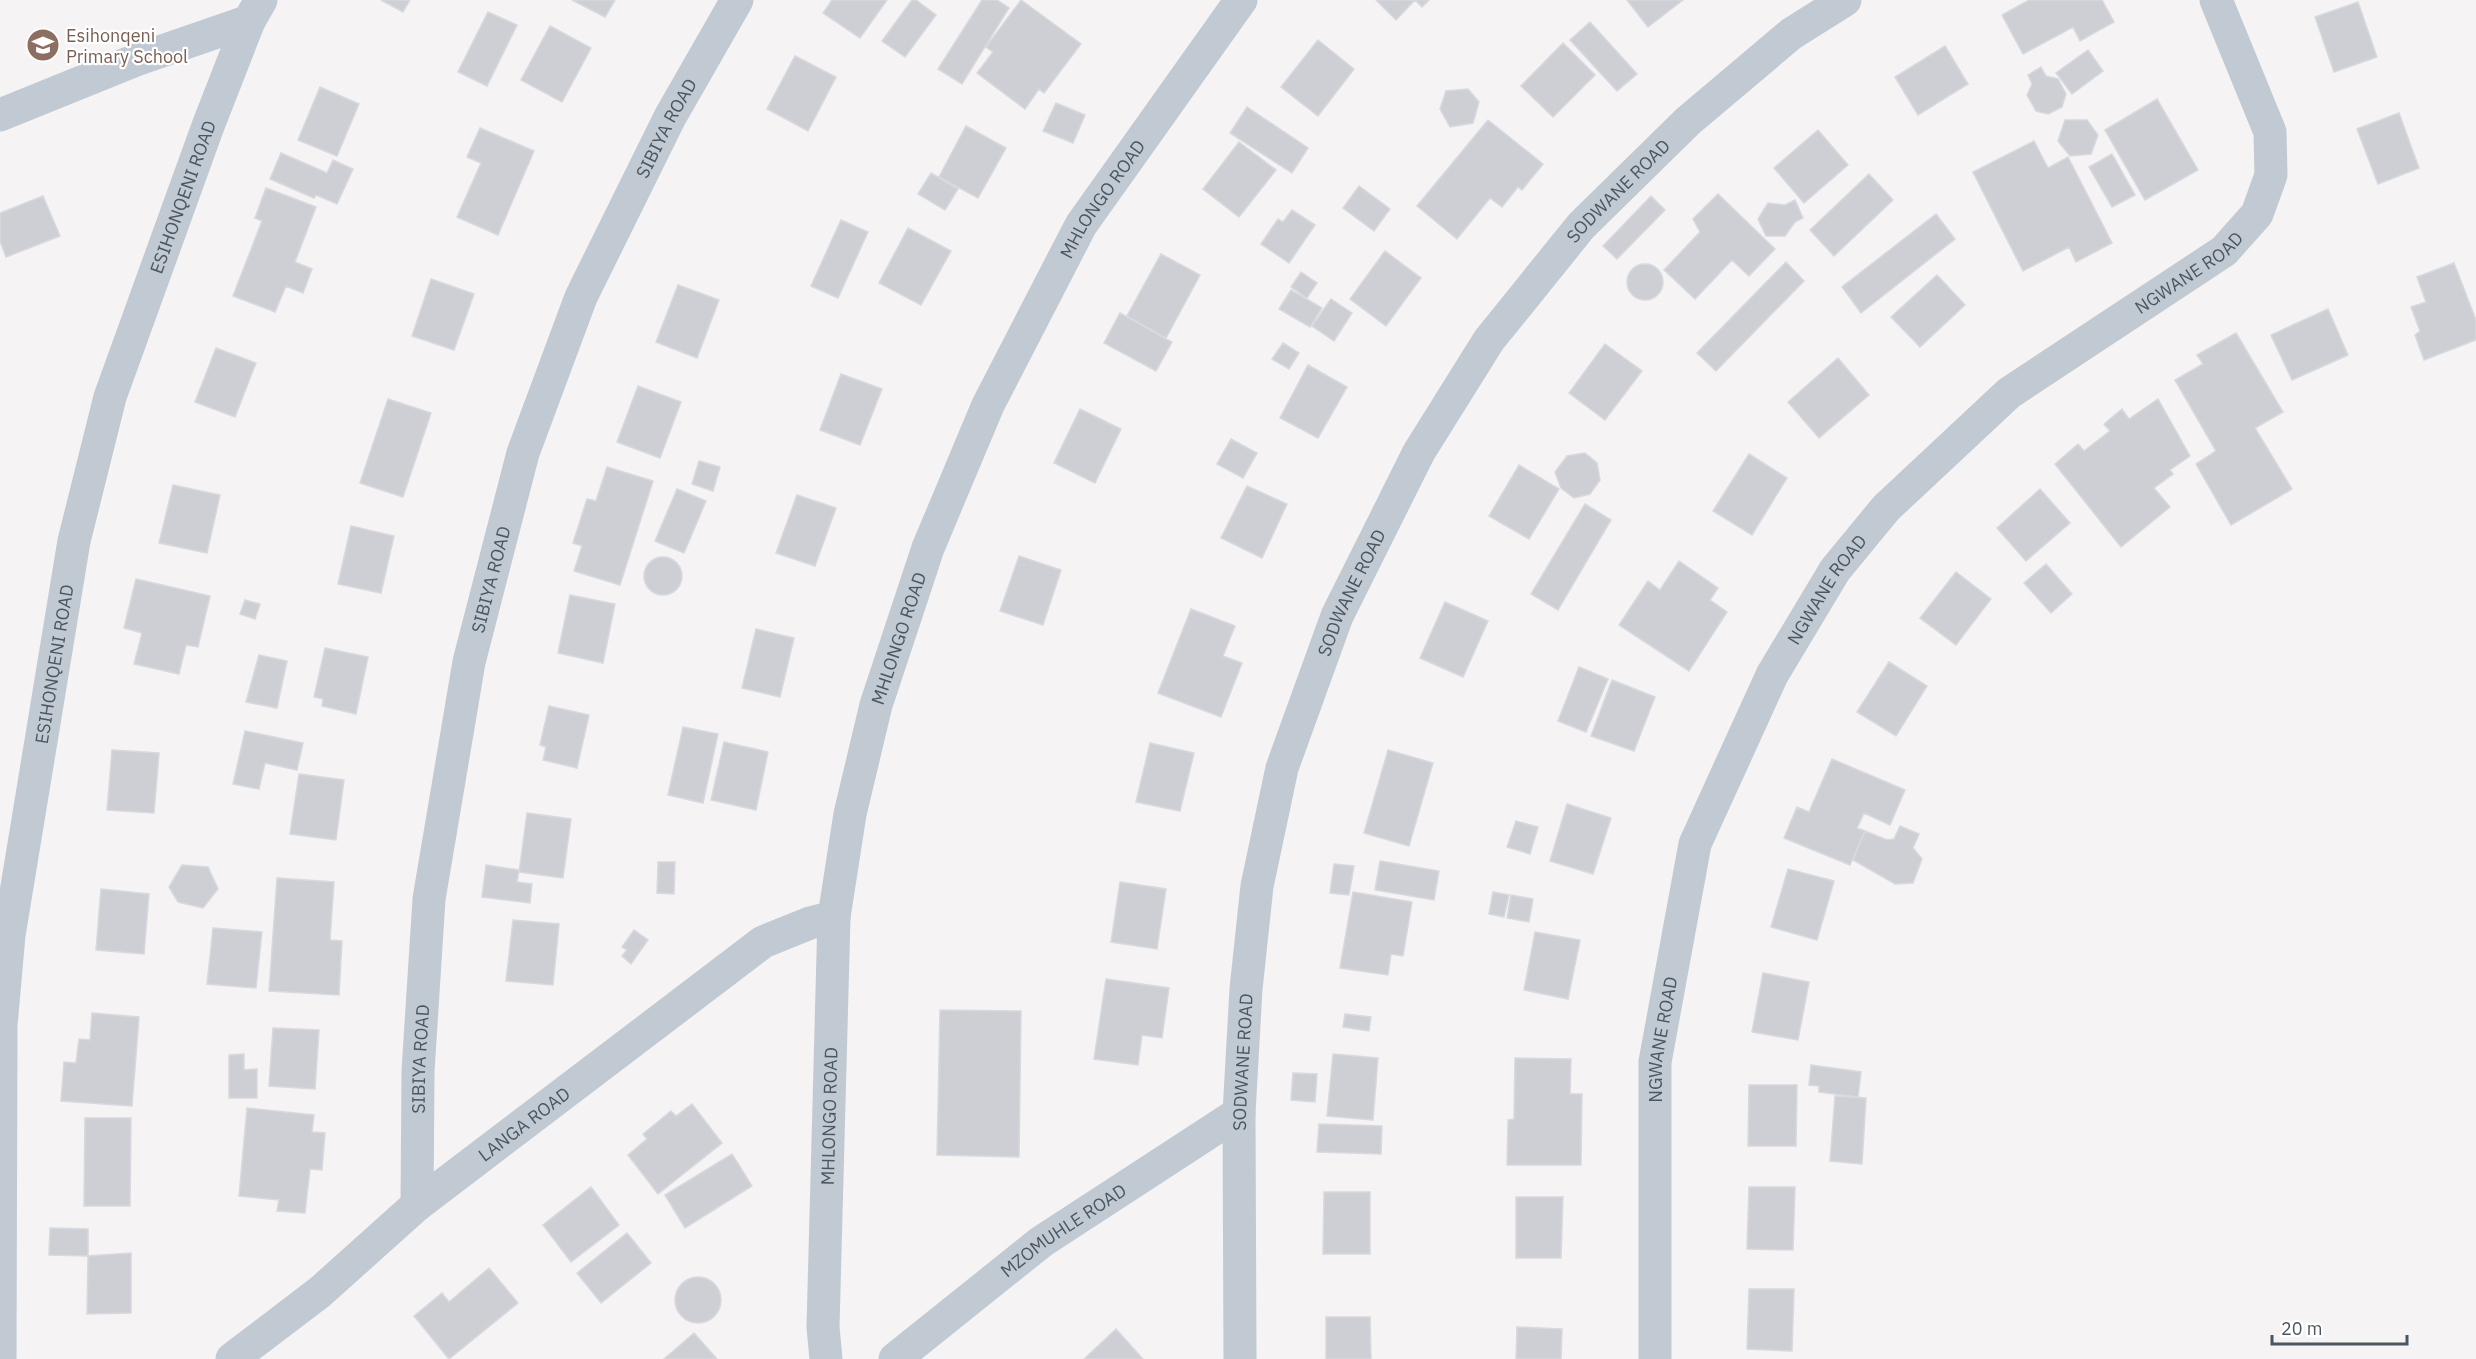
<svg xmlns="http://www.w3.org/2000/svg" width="2476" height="1359" viewBox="0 0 2476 1359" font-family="'IBM Plex Sans',sans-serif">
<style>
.building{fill:#cdcfd5;stroke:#d7d9de;stroke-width:1.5}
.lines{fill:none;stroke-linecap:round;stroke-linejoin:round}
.street{stroke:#c1cad2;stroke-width:33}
.labels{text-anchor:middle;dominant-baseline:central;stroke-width:4.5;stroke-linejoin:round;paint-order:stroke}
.education-label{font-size:18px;fill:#785e54;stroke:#fff;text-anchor:start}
.street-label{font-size:18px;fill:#4a5661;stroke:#fff}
</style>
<rect width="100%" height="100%" fill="#f5f3f3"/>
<!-- building -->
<path class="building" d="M381,0H410L403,12Z
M572,0H615L605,17Z
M832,0H887L860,38L823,13Z
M912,0H916L936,15L905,57L882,41Z
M982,0H997L1009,8L962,84L938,69Z
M1021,0L1081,44L1044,93L1039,89L1025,109L977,73L993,52L986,47Z
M1376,0H1429L1422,7L1415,0L1396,20Z
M1627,0H1683L1648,27Z
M2029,0H2102L2114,22L2080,41L2073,27L2023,54L2002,15Z
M2358,2L2377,57L2334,72L2315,17Z
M488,12L517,25L487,86L458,72Z
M1590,22L1637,74L1617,91L1570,40Z
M550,26L591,48L562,102L521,80Z
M1318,40L1354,69L1318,116L1281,87Z
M1563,43L1595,75L1553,117L1521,86Z
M1945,46L1968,84L1918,115L1895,77Z
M2088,50L2103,71L2072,94L2056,73Z
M795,56L836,77L808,131L767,109Z
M2041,67L2046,76L2058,79L2066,94L2062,107L2048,114L2036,111L2027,95L2032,84L2028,75Z
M320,87L359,104L337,156L298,140Z
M1468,89L1479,102L1473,123L1450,127L1440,109L1446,91Z
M2157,99L2198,170L2145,200L2105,130Z
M1056,103L1085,115L1073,143L1043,131Z
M1247,107L1308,148L1292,173L1230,133Z
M2399,113L2419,168L2378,184L2357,129Z
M1488,120L1543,164L1522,190L1518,187L1502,207L1490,198L1457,239L1417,206Z
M2065,120H2087L2098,135L2091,154L2070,156L2058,141Z
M966,126L1006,148L978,198L939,177Z
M480,128L534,151L498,235L457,217L481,163L467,157Z
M1818,130L1848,165L1804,203L1774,168Z
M2034,141L2048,168L2068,157L2112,243L2076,262L2069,247L2023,271L1973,172Z
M1239,142L1276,170L1239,217L1203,189Z
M281,153L327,173L333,160L353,169L337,204L316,195L314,198L270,179Z
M2112,154L2135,195L2112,207L2089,167Z
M931,173L958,189L945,210L918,194Z
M1869,174L1893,200L1834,256L1810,230Z
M1359,186L1390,209L1374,231L1343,208Z
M266,188L316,207L295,262L312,269L303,293L286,286L275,312L233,296L262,221L255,218Z
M1718,194L1775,249L1749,276L1732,260L1695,299L1664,270L1700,232L1693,219Z
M43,196L60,236L6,257L0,241V213Z
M1651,196L1665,210L1617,259L1603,246Z
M1795,200L1803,218L1795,222L1785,236H1766L1758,219L1768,203L1785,205Z
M1292,210L1315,225L1289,263L1261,244L1278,219L1283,222Z
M1936,214L1955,239L1861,313L1842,287Z
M841,220L868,232L838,298L811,286Z
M908,228L951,251L921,305L879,283Z
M1385,251L1421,278L1386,326L1350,299Z
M1161,254L1200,275L1166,338L1127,316Z
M1786,262L1804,281L1716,371L1697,353Z
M2454,263L2476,320V340L2424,360L2415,335L2420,331L2411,307L2426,302L2417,277Z
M1627 282a18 18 0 1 1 36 0a18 18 0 1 1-36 0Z
M1301,272L1317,283L1307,298L1291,287Z
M1937,275L1965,305L1920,347L1891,317Z
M431,279L474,294L454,350L412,336Z
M678,285L719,300L697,358L656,342Z
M1291,290L1322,308L1310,327L1279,309Z
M1331,299L1352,313L1334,341L1312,326Z
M2328,309L2348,355L2292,380L2271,335Z
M1120,313L1172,342L1156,371L1104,343Z
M2236,333L2283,412L2255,428L2292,489L2231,525L2196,464L2216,451L2175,380L2203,364L2197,355Z
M1283,343L1299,353L1289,369L1272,359Z
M1605,344L1642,371L1605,420L1569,393Z
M216,348L256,363L235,417L195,402Z
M1838,358L1869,395L1819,438L1788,402Z
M1308,365L1347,387L1318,438L1280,418Z
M841,374L882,389L860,445L820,430Z
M638,386L681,402L660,458L617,442Z
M388,399L431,413L403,497L360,483Z
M2158,399L2190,456L2170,470L2173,474L2154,488L2170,507L2121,547L2055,464L2078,444L2084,451L2110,431L2104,424L2122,409L2129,419Z
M1080,409L1121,429L1095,483L1054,463Z
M1231,439L1257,453L1243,478L1217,464Z
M1585,453L1597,463L1600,480L1590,494L1574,498L1561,488L1555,472L1567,456Z
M1749,454L1787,478L1752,535L1713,511Z
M699,461L720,467L713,491L692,484Z
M1519,465L1559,489L1529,539L1489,516Z
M607,467L653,481L620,585L574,571L582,546L573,543L587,499L596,501Z
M173,485L220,495L207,553L159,543Z
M1247,486L1287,504L1262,558L1221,538Z
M677,489L706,501L684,553L655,541Z
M2040,489L2070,523L2026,561L1997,528Z
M797,495L836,508L815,566L776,553Z
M1585,504L1611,520L1558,610L1531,594Z
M351,526L394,536L381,593L338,584Z
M1019,556L1061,570L1043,625L1000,611Z
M644 576a19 19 0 1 1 38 0a19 19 0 1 1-38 0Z
M1679,561L1718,588L1710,600L1727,612L1689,671L1619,625L1648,581L1660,590Z
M2046,564L2072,594L2051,613L2024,583Z
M1956,572L1991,599L1956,645L1920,618Z
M136,579L210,596L198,647L186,645L179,674L134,664L142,633L124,628Z
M570,595L615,604L603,663L558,653Z
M245,600L260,604L255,619L240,614Z
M1445,602L1488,621L1463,677L1420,658Z
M1191,609L1235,626L1223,656L1242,663L1221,717L1158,693Z
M756,629L794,638L780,697L742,688Z
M325,648L368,657L356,714L322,706L323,699L314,697Z
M259,655L287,661L277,708L246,702Z
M1889,662L1927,686L1896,736L1857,712Z
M1579,667L1608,679L1586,732L1558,721Z
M1612,680L1655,697L1634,751L1591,736Z
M549,706L589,715L577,768L543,760L546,747L540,745Z
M683,727L718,734L703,803L668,795Z
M245,731L303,743L297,770L265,763L259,789L233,784Z
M724,742L768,752L756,810L711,800Z
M1150,743L1194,753L1180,811L1136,802Z
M112,750L159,753L154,813L107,810Z
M1388,750L1433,763L1409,846L1364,833Z
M1832,759L1905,790L1890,825L1864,813L1857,828L1865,831L1850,865L1784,838L1797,807L1809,812Z
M299,774L344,780L336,840L290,834Z
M1567,804L1611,818L1593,874L1550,861Z
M527,813L571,819L563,878L519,872Z
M1516,821L1538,827L1530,854L1507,847Z
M1900,826L1919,834L1913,848L1922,859L1913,883L1895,884L1853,860L1865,831L1887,840L1894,839Z
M1380,861L1439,871L1434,900L1375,890Z
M658,862H675L674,894L657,893Z
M1334,864L1354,866L1349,895L1330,893Z
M182,865L208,867L218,889L203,908L178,902L169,887Z
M486,865L519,870L517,882L532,884L530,903L482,897Z
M1788,869L1834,881L1817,940L1771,927Z
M277,878L334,882L330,940L342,941L339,995L269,991Z
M1120,882L1166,889L1157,949L1111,942Z
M101,889L149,894L144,954L96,950Z
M1353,892L1412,902L1403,956L1391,954L1388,975L1340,968Z
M1493,892L1509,895L1504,917L1489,914Z
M1511,895L1533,899L1529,922L1507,918Z
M513,920L559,924L553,985L506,981Z
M213,928L262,932L256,988L207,984Z
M634,930L648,940L631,964L622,956L627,950L622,947Z
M1535,932L1580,940L1568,999L1524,990Z
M1763,973L1809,982L1798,1040L1752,1032Z
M1106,979L1169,988L1162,1038L1142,1035L1138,1065L1094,1059Z
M940,1010L1021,1011L1019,1157L937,1155Z
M92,1013L139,1017L132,1106L61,1101L64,1062L76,1063L79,1039L90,1040Z
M1345,1014L1371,1017L1369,1031L1343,1027Z
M273,1028L319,1030L315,1089L269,1086Z
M244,1054V1070L257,1069V1098H229V1055Z
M1333,1054L1378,1058L1373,1120L1327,1116Z
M1515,1058L1571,1059L1570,1094H1582L1581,1165H1507L1508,1120L1514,1119Z
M1811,1065L1861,1072L1858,1097L1819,1092V1086L1809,1085Z
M1293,1073L1317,1074L1315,1102L1291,1100Z
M1749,1085H1797L1796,1146H1748Z
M1835,1096L1866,1098L1862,1164L1830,1161Z
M692,1104L722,1143L658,1194L628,1155L647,1139L643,1134L671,1111L676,1116Z
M247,1108L314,1115L312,1132L325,1133L322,1170L310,1169L305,1213L277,1211L279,1200L239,1196Z
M85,1118H131L130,1206H84Z
M1319,1124L1382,1126L1381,1154L1317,1152Z
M732,1154L752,1186L685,1228L665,1195Z
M591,1187L619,1225L571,1262L543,1225Z
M1749,1187H1795L1793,1250L1747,1249Z
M1324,1192H1370V1254H1323Z
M1516,1197H1563L1561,1258H1516Z
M50,1228L88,1229V1256L49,1255Z
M627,1233L651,1263L601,1303L577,1273Z
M131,1253V1313L87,1314L88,1256Z
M489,1268L518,1303L449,1359L414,1316L442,1293L449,1302Z
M675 1300a23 23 0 1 1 46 0a23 23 0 1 1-46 0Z
M1749,1289H1794L1792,1351L1747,1349Z
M1326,1317H1370L1371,1359H1326Z
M1517,1327L1562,1329L1561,1359H1516Z
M1116,1329L1143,1359H1084Z
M694,1333L717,1359H664Z"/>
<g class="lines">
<!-- street -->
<g class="street">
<path d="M0,115L136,60L249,21"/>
<path id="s1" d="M417,1205L418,1071L429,899L469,662L523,453L581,297L670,117L737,0"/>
<path id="s2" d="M0,1359L1,1025L9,935L74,541L110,397L208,126L249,21L261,0"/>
<path id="s3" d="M232,1359L320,1292L417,1205L763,942L810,923L834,917"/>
<path id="s4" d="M826,1359L823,1327L834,917L850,814L876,705L928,548L988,405L1081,225L1241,0"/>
<path id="s5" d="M895,1359L1041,1242L1239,1113"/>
<path id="s6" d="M1240,1359L1239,1113L1246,989L1257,886L1282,768L1337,616L1419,452L1489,340L1581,226L1688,121L1791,34L1845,0"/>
<path id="s7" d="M1655,1359V1062L1695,844L1772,675L1835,570L1886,508L2009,393L2224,251L2257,214L2271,175L2270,132L2216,0"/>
</g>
</g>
<!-- icons -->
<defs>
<g id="school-disc" transform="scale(1.725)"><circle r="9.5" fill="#8d6e63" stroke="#fff"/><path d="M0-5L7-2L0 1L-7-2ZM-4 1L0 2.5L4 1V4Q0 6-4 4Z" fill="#fff"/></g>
</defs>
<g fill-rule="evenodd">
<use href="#school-disc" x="43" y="45"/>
</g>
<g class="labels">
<!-- education labels -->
<g class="education-label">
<text x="66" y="35">Esihonqeni<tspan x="66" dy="21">Primary School</tspan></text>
</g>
<!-- street labels -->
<g class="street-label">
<text stroke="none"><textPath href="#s1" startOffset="1118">SIBIYA ROAD</textPath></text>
<text stroke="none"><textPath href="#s6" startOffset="1269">SODWANE ROAD</textPath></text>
<text stroke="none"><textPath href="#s2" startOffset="1185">ESIHONQENI ROAD</textPath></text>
<text stroke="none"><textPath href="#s4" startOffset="1215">MHLONGO ROAD</textPath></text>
<text stroke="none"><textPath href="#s7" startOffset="1292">NGWANE ROAD</textPath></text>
<text stroke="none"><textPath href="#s1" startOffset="632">SIBIYA ROAD</textPath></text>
<text stroke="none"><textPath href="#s7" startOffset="806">NGWANE ROAD</textPath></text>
<text stroke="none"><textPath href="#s6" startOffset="783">SODWANE ROAD</textPath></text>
<text stroke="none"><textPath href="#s4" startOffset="729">MHLONGO ROAD</textPath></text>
<text stroke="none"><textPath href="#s2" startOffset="699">ESIHONQENI ROAD</textPath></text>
<text stroke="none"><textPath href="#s7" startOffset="320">NGWANE ROAD</textPath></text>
<text stroke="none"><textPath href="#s1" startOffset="146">SIBIYA ROAD</textPath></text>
<text stroke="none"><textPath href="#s6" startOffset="297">SODWANE ROAD</textPath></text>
<text stroke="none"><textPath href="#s4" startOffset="243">MHLONGO ROAD</textPath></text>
<text stroke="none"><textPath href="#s3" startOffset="375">LANGA ROAD</textPath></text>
<text stroke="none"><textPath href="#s5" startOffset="212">MZOMUHLE ROAD</textPath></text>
</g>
</g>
<!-- scale -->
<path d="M2272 1335v9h135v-9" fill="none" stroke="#4a5661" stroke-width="3"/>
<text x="2281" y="1335" font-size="18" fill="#4a5661" stroke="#ffffff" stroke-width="4.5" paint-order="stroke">20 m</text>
</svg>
